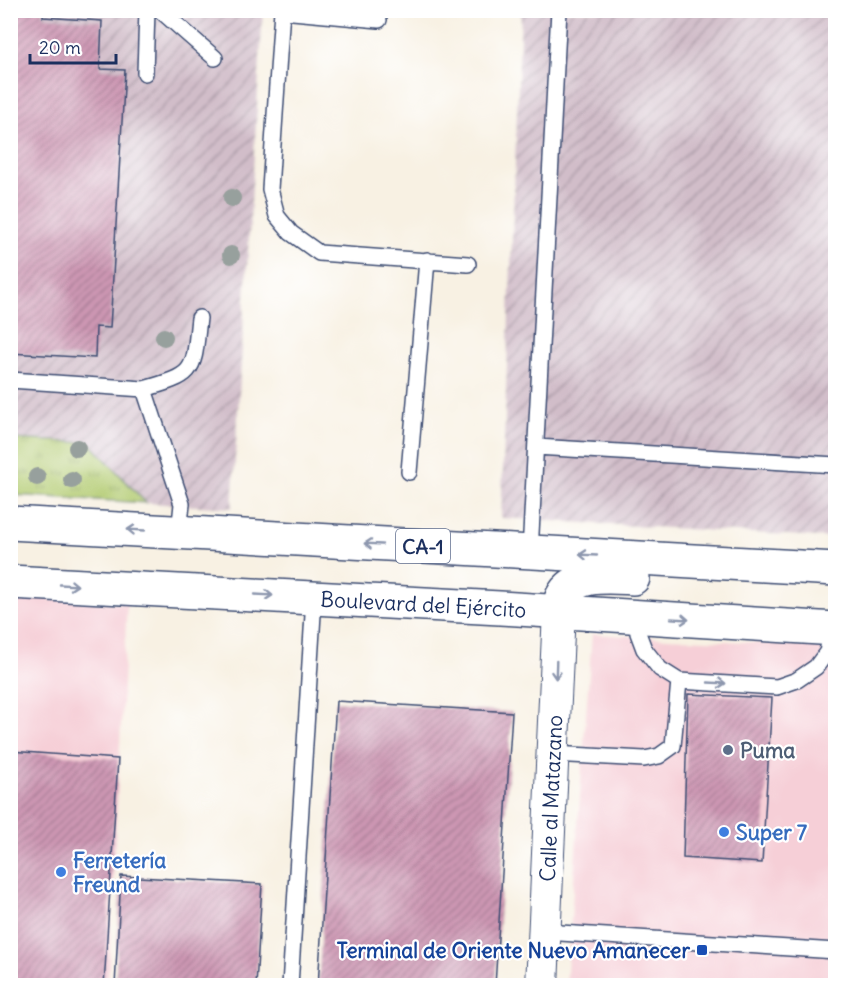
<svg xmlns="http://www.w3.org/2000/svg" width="846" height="996" viewBox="0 0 846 996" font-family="Delius,sans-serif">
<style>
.built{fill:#f6cfd7}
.industrial{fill:url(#industrial-furrows)}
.grass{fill:url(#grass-tufts);stroke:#667d68;stroke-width:1.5}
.building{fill:url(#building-hatch)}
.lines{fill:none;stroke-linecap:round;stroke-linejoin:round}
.service-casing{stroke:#3c4c72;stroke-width:18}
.minor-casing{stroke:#3c4c72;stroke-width:34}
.trunk-casing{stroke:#3c4c72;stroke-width:36}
.service{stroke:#fff;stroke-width:15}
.minor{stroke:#fff;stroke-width:32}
.trunk{stroke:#fff;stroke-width:33}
.tree{fill:#97a09d}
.oneway{stroke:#8d97ae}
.service-dot{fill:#5c6f8a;stroke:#fff;stroke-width:2}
.shop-dot{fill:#3f7fe0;stroke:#fff;stroke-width:2}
.transit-dot{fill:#1a4fb4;stroke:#fff;stroke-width:2}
.labels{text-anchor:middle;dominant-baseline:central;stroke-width:4.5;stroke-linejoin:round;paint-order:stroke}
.shield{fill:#fff;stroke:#5f6d8e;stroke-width:1.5}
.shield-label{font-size:20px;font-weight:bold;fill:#1b2f5e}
.street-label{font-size:21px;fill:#1b2f5e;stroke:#fff}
.service-label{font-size:21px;font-weight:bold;fill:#4e5e75;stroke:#fff;text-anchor:start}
.shop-label{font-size:21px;font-weight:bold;fill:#366cbe;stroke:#fff;text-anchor:start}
.transit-label{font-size:21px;font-weight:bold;fill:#164399;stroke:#fff;text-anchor:end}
</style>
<defs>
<pattern id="industrial-furrows" width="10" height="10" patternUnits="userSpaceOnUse" patternTransform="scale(1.5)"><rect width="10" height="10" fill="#d1bdc9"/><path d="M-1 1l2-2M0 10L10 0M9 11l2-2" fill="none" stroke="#a99aa6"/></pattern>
<pattern id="grass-tufts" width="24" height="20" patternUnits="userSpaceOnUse" patternTransform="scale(1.5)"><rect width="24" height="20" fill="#b2cb71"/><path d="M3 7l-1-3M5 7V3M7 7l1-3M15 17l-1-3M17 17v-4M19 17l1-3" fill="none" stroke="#90a560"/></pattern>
<pattern id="building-hatch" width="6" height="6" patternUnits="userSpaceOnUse" patternTransform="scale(1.5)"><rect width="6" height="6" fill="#cd97b3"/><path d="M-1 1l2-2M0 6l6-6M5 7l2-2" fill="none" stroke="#a67c95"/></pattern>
</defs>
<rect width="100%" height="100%" fill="#fff"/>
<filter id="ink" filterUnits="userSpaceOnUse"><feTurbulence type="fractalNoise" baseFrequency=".0167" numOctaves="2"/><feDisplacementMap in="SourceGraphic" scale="12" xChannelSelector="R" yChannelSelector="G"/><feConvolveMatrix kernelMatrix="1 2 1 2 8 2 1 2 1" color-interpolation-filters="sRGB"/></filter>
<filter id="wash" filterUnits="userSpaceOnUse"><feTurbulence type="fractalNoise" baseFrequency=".008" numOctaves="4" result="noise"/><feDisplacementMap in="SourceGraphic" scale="24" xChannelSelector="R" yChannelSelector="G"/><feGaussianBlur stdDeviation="1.35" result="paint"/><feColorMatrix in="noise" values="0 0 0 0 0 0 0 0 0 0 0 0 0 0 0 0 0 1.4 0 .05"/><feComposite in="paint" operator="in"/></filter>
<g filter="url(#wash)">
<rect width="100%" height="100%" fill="#f8f1e3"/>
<!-- built -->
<path class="built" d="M10,597L127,604L108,985H11Z
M592,634L835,647V985L566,986Z"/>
<!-- industrial -->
<path class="industrial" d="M10,11H263L232,508L11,495Z
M521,11H835V538L501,518Z"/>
<!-- grass -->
<path class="grass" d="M11,439L90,443L146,503L11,495Z"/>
<g id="blocks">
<!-- building -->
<path class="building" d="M10,10H43V17L102,21L100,69L125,70L110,328L96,327L95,358L10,353Z
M688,694L772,698L762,863L683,858Z
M336,701L512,712L495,986H318Z
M10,751L118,759L104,986H10Z
M121,876L262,884L256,986H115Z"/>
</g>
</g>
<g filter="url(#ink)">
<use href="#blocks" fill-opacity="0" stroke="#3c4c72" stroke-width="1.5"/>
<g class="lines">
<!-- service casing -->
<g class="service-casing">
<path id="service" d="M160,10L215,58
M282,10L270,189L277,216L291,233L319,253L468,264
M282,11L379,20
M145,73L147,10
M10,380L144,389
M536,447L836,465
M409,472L427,260
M179,533L182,504L144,389C198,374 193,371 199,318
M530,552L559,10
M636,616L638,633L644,649L660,669L679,681L777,687L797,680L816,667L827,652L832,629
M553,754L644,759L659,756L673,746L679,681
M545,932L836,951
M290,986L314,598"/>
</g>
<!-- minor casing -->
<g class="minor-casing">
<g id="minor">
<path id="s1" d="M542,986L559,611"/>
</g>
</g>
<!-- trunk casing -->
<g class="trunk-casing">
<g id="trunk">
<path d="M10,523L836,569"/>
<path id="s2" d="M10,582L500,608L836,629"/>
<path d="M559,611C560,607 560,601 562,597C574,572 611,577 633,578"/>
</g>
</g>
<!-- service -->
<use href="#service" class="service"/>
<!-- minor -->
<use href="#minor" class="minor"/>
<!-- trunk -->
<use href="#trunk" class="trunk"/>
</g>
<!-- trees -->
<g class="tree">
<circle cx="232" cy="198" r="9"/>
<circle cx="231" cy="255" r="9"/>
<circle cx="164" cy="337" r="9"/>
<circle cx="77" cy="448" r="9"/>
<circle cx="37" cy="477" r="9"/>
<circle cx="72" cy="480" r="9"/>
</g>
<!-- one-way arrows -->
<defs><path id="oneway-shaft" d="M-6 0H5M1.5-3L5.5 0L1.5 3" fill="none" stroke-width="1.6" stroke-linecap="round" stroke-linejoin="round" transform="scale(1.5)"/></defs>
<g class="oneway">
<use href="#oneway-shaft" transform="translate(136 530) rotate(-177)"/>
<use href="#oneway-shaft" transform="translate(373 544) rotate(-177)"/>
<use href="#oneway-shaft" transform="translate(588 555) rotate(-177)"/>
<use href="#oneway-shaft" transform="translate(69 585) rotate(3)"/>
<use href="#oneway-shaft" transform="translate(264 595) rotate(3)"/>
<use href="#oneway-shaft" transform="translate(680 619) rotate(4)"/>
<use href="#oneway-shaft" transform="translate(556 670) rotate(92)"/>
<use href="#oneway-shaft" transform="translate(717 683) rotate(3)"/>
</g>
</g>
<!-- markers -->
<circle class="service-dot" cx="728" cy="750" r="6"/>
<g class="shop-dot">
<circle cx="724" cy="832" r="6"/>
<circle cx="61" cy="872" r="6"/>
</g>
<rect class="transit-dot" x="696" y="944" width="12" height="12" rx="3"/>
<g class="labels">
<!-- shield labels -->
<rect class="shield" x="396" y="529" width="54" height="34" rx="4.5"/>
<g class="shield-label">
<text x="423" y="546">CA-1</text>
</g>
<!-- street labels -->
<g class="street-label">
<text stroke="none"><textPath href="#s2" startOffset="414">Boulevard del Ejército</textPath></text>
<text stroke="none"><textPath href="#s1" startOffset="188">Calle al Matazano</textPath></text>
</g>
<!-- service labels -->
<g class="service-label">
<text x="740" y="750">Puma</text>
</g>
<!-- shop labels -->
<g class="shop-label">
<text x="736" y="832">Super 7</text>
<text x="73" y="860">Ferretería<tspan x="73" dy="24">Freund</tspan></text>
</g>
<!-- transit labels -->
<g class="transit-label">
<text x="690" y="950">Terminal de Oriente Nuevo Amanecer</text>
</g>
</g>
<!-- margin -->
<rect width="846" height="996" fill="none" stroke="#fff" stroke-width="36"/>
<!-- scale -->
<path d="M30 54v9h86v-9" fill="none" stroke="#1b2f5e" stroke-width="3"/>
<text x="39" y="54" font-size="18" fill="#1b2f5e" stroke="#ffffff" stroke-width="4.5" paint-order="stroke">20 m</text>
</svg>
